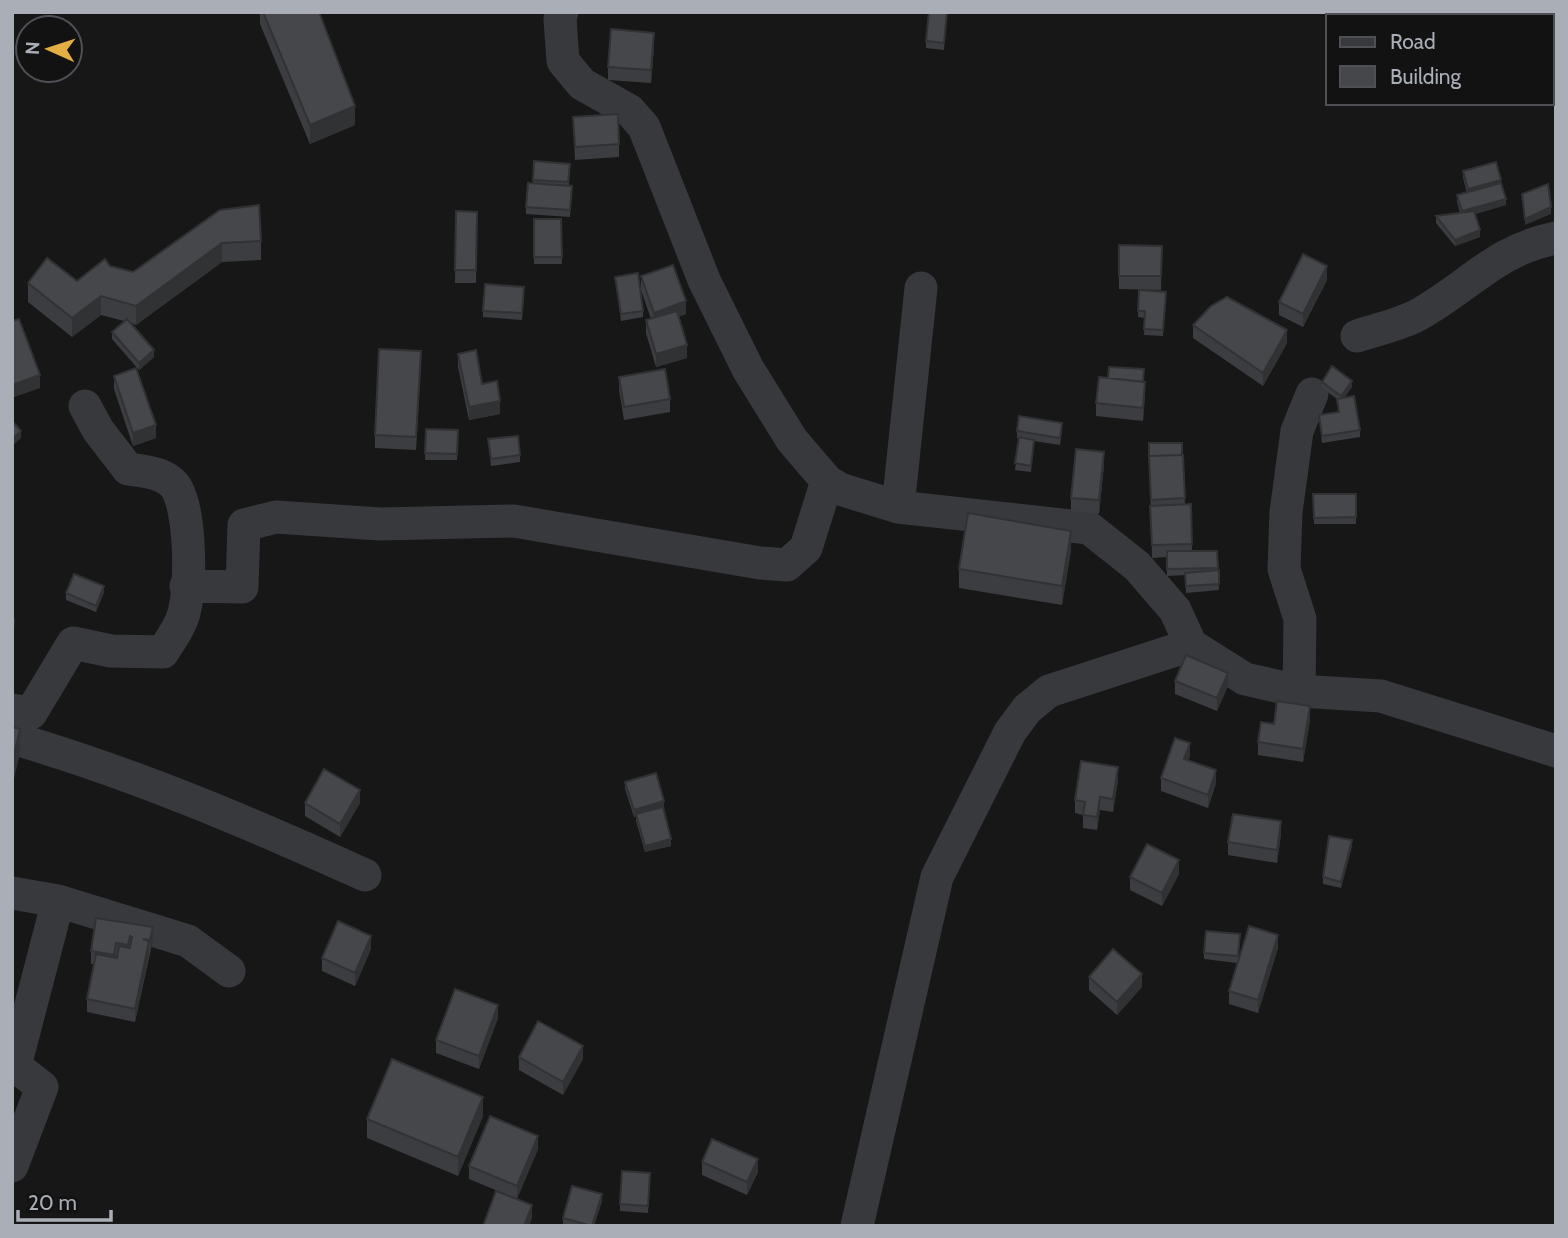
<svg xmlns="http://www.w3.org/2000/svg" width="1568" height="1238" viewBox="0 0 1568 1238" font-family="Cabin,sans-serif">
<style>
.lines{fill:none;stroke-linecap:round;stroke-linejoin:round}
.street{stroke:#38393d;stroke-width:33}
.wall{fill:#3c3d40}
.shaded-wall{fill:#313234}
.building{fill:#46474b;stroke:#313234;stroke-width:2}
</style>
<rect width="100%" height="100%" fill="#171718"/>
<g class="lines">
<!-- street -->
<path class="street" d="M562,12L560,19L563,61L582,84L630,111L644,127L704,280L748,369L792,440L827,481L840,489L898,507L1089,528L1137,566L1175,610L1191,645
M1357,336C1376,330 1397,325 1414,317C1467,289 1494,250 1556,238
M898,507L921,288
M186,586L242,587L244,525L276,517L380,524L514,521L760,563L787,565L806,548L827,481
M1299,691L1300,619L1284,569L1286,512L1297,431L1312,394
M12,710L31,713L73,643L111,651L163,652C169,642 178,630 182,619C192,592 191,515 177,489C168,473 144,471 128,469L98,430L85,406
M12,738C133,773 250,823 365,875
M12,893L58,901L15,1066L42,1087L12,1166
M58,901L188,941L229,971
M857,1226L937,877L1010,732L1027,709L1049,691L1191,645L1245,679L1299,691L1381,696L1556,751"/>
</g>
<!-- wall -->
<path class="wall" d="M260,12H319L355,125L310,144L260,24Z
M947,12L944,50L926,48V41Z
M654,46L651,83L608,80V67Z
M573,117L619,144V157L575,160Z
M534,161L570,170L569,186H572L570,217L526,214V207L533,183Z
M1463,171L1501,183L1506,205L1475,214L1480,237L1455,246L1436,223V216L1460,213L1457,202V195L1467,193L1463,178Z
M220,210L261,241V260L222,262L136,325L131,323L154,357L139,370L112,339V332L124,321L101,315L72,337L28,302V283L77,281L110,266L133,272Z
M456,211L477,212L476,283H455Z
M534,219H561L562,264H534Z
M1119,245L1162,246L1161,290L1119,289Z
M641,276L686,314L678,317L687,358L656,367L646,333V320L651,319L641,290Z
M615,277L643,311V317L621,321Z
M1327,280L1303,327L1279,315V302Z
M1139,290L1166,292L1163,336L1144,335L1145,318L1138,317Z
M524,293L522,320L483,317V311Z
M1193,325L1287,343L1263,386L1193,338Z
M458,354L482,384L500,414L469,420L458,367Z
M421,364L416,450L375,448V435Z
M114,376L156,438L133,446L114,389Z
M619,377L670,399V412L624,420L619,390Z
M1143,382L1145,395L1143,421L1096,416V403Z
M1322,382L1352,387L1344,398L1360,430V437L1322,443L1319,415L1338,412L1337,399L1322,388Z
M426,429L458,430L457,460H425Z
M1062,430L1060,445L1034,441L1031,472L1015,470L1019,438H1017V431Z
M488,439L520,455V462L491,466Z
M1149,443L1183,455L1185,505L1191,504L1192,551H1217L1219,590L1186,593L1185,575L1167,576V557L1152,558Z
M1104,465L1099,514L1071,511V498Z
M1313,494H1356V524H1314Z
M1071,550L1062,605L959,588V569Z
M104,592L96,612L66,600V593Z
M1175,681L1228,686L1217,711L1175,694Z
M1310,720L1303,762L1258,755V742L1274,724Z
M1190,756L1188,760L1216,783L1208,808L1161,791V778Z
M1118,780L1113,812L1100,810L1097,830L1083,828V815L1075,813V800Z
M625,782L664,808L671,846L645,852L636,821V816L634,817L625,789Z
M305,803H360L340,837L305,816Z
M1281,834L1277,863L1228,855V842Z
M1352,846L1341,888L1323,884V877Z
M1179,874L1162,906L1130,890V877Z
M96,918L153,940L135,1022L87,1012V999L94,964H91V951Z
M1240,941L1238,961L1278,948L1258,1013L1229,1004V991L1237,963L1204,959V953Z
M371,949L355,986L322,971V958Z
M1089,977L1142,987L1117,1015L1089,990Z
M498,1018L479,1069L436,1053V1040Z
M519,1057L583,1059L563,1095L519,1070Z
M483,1116L458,1176L367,1138V1119Z
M538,1149L517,1199L469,1179V1166Z
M702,1162L758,1172L747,1195L702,1175Z
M650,1173L648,1213L620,1211V1204Z
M602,1201L594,1226L563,1225V1218Z"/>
<!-- shaded-wall -->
<path class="shaded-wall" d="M654,33V46L651,83V70Z
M355,106V125L310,144V125Z
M1501,180V186L1468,196V189Z
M1506,199V205L1462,218V211Z
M1551,207V214L1525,225V219Z
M1480,230V237L1455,246V240Z
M222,243V262L136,325V306Z
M1327,266V280L1303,327V314Z
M101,296V315L72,337V318Z
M686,301V314L654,326V313Z
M1287,330V343L1263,386V373Z
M687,345V358L656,367V354Z
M154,350V357L139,370V363Z
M421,351V364L416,450V437Z
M40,375V388L12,398V385Z
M1352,381V387L1341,402V396Z
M1145,382V395L1143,421V408Z
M500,401V414L469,420V407Z
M156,425V438L133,446V433Z
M21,431V438L12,446V439Z
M1104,452V465L1099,514V500Z
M1071,531V550L1062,605V586Z
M104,586V592L96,612V606Z
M14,620V633L12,651V638Z
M1228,673V686L1217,711V698Z
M1310,706V720L1303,762V749Z
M20,729V753L12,788V763Z
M1190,743V756L1184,772V759Z
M1118,767V780L1113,812V799Z
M1216,770V783L1208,808V795Z
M360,790V803L340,837V824Z
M1100,797V810L1097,830V817Z
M664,801V808L634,817V810Z
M1281,821V834L1277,863V850Z
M671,839V846L645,852V846Z
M1352,840V846L1341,888V882Z
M1179,860V874L1162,906V893Z
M153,927V940L150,953V940Z
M1278,935V948L1258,1013V1000Z
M371,936V949L355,986V973Z
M149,941V954L135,1022V1009Z
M1142,974V987L1117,1015V1002Z
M498,1005V1018L479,1069V1056Z
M583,1046V1059L563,1095V1082Z
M483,1097V1116L458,1176V1157Z
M538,1136V1149L517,1199V1186Z
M758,1159V1172L747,1195V1182Z
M602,1194V1201L594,1226H592Z
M532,1205V1218L529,1226H524Z"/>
<!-- building -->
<path class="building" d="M263,12H319L355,106L310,125Z
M929,12H947L944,43L926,41Z
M611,29L654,33L651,70L608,67Z
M618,114L619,144L575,147L573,117Z
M534,161L570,164L568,182L533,180Z
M1496,162L1501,180L1468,189L1463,171Z
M528,183L572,186L570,210L526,207Z
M1501,183L1506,199L1462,211L1457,195Z
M1548,184L1551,207L1525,219L1522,194Z
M259,205L261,241L222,243L136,306L101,296L72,318L28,283L47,258L77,281L105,259L110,266L133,272L220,210Z
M456,211L477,212L476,270H455Z
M1474,211L1480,230L1455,240L1436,216Z
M534,219H561L562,257H534Z
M1119,245L1162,246L1161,276H1119Z
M1303,254L1327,266L1303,314L1279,302Z
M673,265L686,301L654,313L641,276Z
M638,273L643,311L621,314L615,277Z
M485,284L524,287L522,313L483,311Z
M1139,290L1166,292L1163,330L1144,329L1145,311H1138Z
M1227,297L1287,330L1263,373L1193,325L1211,306Z
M677,311L687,345L656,354L646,320Z
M19,319L40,375L12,385V321Z
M127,319L154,350L139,363L112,332Z
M379,349L421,351L416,437L375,435Z
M476,350L482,384L497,381L500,401L469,407L458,354Z
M1332,366L1352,381L1341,396L1322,382Z
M1109,367L1144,369L1143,382L1108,378Z
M136,368L156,425L133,433L114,376Z
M665,369L670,399L624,407L619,377Z
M1099,377L1145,382L1143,408L1096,403Z
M1354,396L1360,430L1322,436L1319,415L1339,412L1337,399Z
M1019,416L1062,423L1060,438L1017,431Z
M12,421L21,431L12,439Z
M426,429L458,430L457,454L425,453Z
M518,436L520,455L491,459L488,439Z
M1019,437L1034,440L1031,466L1015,463Z
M1149,443H1182V455L1149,456Z
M1076,449L1104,452L1099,500L1071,498Z
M1183,455L1185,498L1151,500L1149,456Z
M1313,494H1356V517L1314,518Z
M1191,504L1192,544L1152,545L1150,506Z
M968,513L1071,531L1062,586L959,569Z
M1167,551H1217L1218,568L1167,569Z
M1219,570V584L1186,586L1185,573Z
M74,574L104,586L96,606L66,593Z
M12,620H14L12,638Z
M1186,655L1228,673L1217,698L1175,681Z
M1277,701L1310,706L1303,749L1258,742L1261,722L1274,724Z
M12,727L20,729L12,763Z
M1175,738L1190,743L1184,759L1216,770L1208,795L1161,778Z
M1081,761L1118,767L1113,799L1100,797L1097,817L1083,815L1085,802L1075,800Z
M324,769L360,790L340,824L305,803Z
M656,773L664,801L634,810L625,782Z
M663,807L671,839L645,846L636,814Z
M1233,814L1281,821L1277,850L1228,842Z
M1329,836L1352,840L1341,882L1323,877Z
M1147,844L1179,860L1162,893L1130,877Z
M96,918L153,927L150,940L143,939L149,941L135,1009L87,999L96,954L117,958L119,946L130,948L132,937L130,936L128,945L116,943L114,955L91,951Z
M338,921L371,936L355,973L322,958Z
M1249,926L1278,935L1258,1000L1229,991Z
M1206,931L1240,934L1238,956L1204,953Z
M1113,949L1142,974L1117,1002L1089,977Z
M455,989L498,1005L479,1056L436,1040Z
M538,1021L583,1046L563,1082L519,1057Z
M392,1059L483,1097L458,1157L367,1119Z
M490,1116L538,1136L517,1186L469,1166Z
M712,1139L758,1159L747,1182L702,1162Z
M622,1171L650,1173L648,1206L620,1204Z
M572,1186L602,1194L592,1226L563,1218Z
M496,1191L532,1205L524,1226H483Z"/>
<!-- border -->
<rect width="1568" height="1238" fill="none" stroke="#aaaeb7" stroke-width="28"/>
<!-- legend -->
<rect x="1326" y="14" width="228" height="91" fill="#121213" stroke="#4f5055" stroke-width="2"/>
<rect x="1340" y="37" width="35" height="10" fill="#38393d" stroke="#4f5055" stroke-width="2"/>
<text x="1390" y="49" font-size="21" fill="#aaaeb7">Road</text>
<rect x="1340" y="66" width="35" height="21" fill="#46474b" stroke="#4f5055" stroke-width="2"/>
<text x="1390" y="84" font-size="21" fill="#aaaeb7">Building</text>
<!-- north arrow -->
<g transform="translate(49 49) rotate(273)"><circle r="33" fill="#121213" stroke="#4f5055" stroke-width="2"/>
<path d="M0-5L12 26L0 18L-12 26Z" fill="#e3ae44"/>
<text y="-10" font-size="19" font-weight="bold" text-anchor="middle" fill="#aaaeb7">N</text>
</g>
<!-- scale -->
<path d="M18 1210v10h93v-10" fill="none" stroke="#aaaeb7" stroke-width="3.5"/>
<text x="28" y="1210" font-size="21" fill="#aaaeb7" stroke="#121213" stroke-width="5" paint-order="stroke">20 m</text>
</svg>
